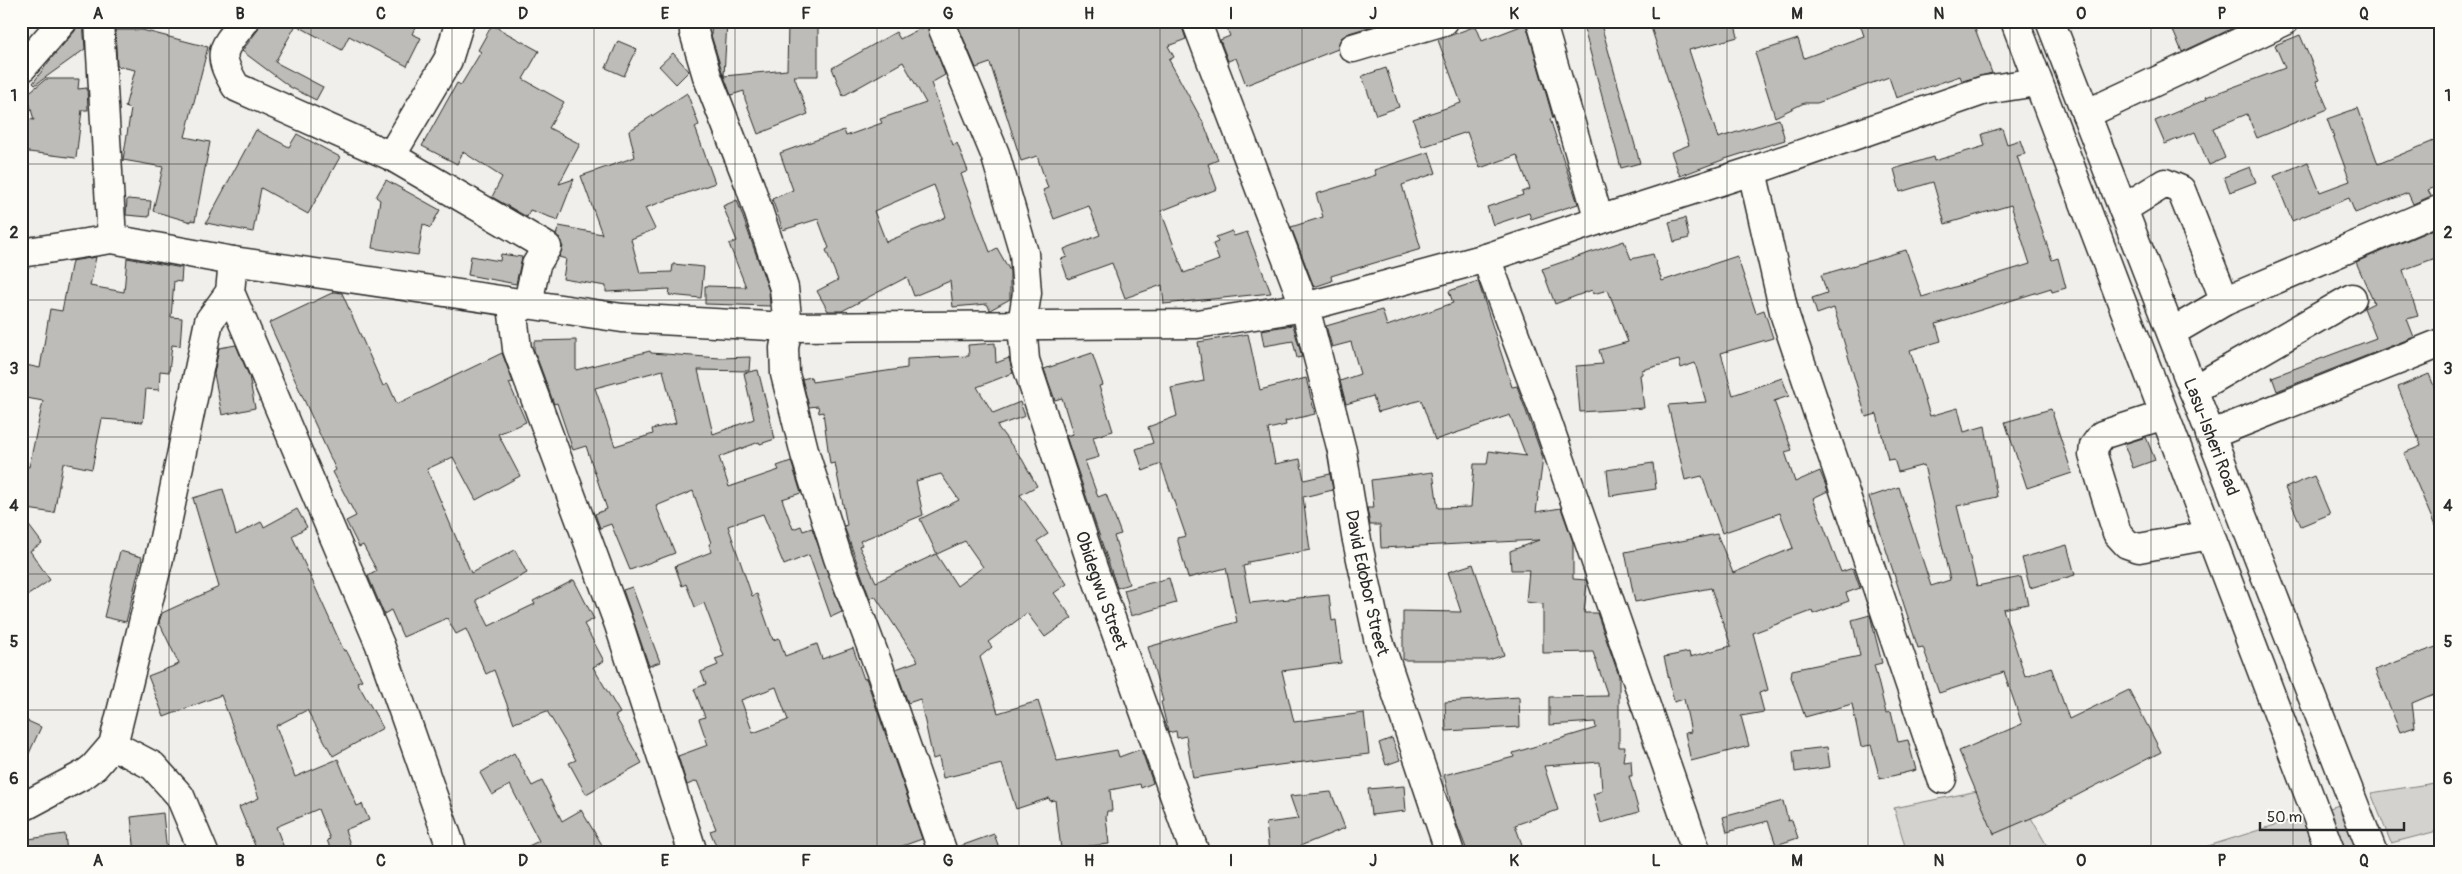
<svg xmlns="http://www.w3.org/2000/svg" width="2462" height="874" viewBox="0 0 2462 874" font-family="Pangolin,sans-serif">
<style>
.green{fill:#d3d2cf;stroke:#7f7e7d}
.building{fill:#bdbcb8;stroke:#2b2b2b;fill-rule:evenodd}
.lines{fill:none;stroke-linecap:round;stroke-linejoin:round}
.minor-casing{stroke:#2b2b2b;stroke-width:31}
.major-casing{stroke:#2b2b2b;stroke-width:31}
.minor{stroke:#fdfcf7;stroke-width:28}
.major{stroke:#fdfcf7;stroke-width:28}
.grid{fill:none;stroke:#2b2b2b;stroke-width:1;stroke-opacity:0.55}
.labels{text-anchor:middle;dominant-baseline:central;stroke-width:5;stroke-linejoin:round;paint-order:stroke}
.street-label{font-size:18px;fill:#2b2b2b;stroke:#fdfcf7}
.neatline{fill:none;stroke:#2b2b2b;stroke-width:2}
.grid-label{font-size:16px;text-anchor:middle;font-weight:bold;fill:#2b2b2b}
</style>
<rect width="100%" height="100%" fill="#f0efeb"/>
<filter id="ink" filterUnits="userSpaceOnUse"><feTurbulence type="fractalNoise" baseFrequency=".02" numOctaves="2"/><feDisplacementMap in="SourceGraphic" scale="10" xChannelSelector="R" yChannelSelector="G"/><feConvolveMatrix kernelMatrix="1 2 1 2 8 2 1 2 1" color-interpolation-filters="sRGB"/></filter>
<g filter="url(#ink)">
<!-- green -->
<path class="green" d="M2441,782V830L2391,843L2371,793Z
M2012,784L2051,853H1907L1894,808Z
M2355,800L2373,853H2186Z"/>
<!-- building -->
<path class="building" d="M78,21H83L85,49L35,85L33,83L50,60L75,31Z
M260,21H418L412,34L421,38L407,66L349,36L342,50L296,25L275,62L323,87L316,100L290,87L242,51L257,31Z
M712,21H727L724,76L787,70L788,24L818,25V76H794L808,114L758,134L745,99L744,91L731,95L722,71L711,35Z
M956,21H1180L1186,39L1168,46L1174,57L1169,60L1204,124L1218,160L1208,164L1217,189L1161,211L1184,273L1219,260L1213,244L1218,242L1216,237L1232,231L1234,236L1247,232L1271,293L1164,304L1162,285L1125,298L1112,263L1068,279L1061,259L1067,257L1064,249L1100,235L1089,206L1054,219L1043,190L1048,188L1037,156L1021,161L990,63L976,68Z
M1224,21H1386V22L1349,33L1341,38L1338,49L1246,85L1236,58L1228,61L1220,40L1230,36Z
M1582,21H1600L1640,163L1621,168Z
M1649,21H1734L1738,37L1689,50L1718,138L1779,119L1785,140L1725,159L1680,176L1671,152L1689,145Z
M1859,21H1972L1992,73L1962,81L1960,76L1896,98L1889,77L1817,103H1804L1775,117L1755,53L1798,39L1804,58L1864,36Z
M2169,21H2248L2182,52Z
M1526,24L1553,118L1550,119L1578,204L1531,219L1529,213L1493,225L1487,207L1523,195L1522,192L1530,189L1517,155L1480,168L1467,132L1422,147L1413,119L1461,103L1438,40L1476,26L1482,41Z
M492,25L539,51L523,79L564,102L549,128L580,144L559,184L574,179L558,220L530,210L527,217L492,197L502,177L463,152L457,164L422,146L457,83L461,85L481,52L478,50Z
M927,25L945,75L931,83L953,145L957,143L968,171L961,174L990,252L997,248L1010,271V299L990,310L987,304L953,307L950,281L914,296L907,277L842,311H828L817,291L838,280L826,250L829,248L818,219L783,230L772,199L793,190L780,153L844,130L846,136L882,123L880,119L926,103L903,62L843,96L832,68L896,32L900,39ZM934,185L946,217L886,242L874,211Z
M115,30H142L208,47L185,137L210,142L195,221L191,220V222L153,211L163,167L123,160L131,109L125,107L135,70L117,66Z
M2300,35L2319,80L2316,81L2328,109L2257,138L2247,114L2213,128L2225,158L2209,165L2195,132L2165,144L2155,121L2207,99L2206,97L2285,68L2275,45Z
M618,41L637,49L624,76L606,68Z
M673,53L689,71L676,84L659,66Z
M1386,68L1399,107L1376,115L1362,76Z
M46,79H79L78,89L87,88L88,110H82L76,158L21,151V118L34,120L27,94Z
M687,93L699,125L695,127L715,183L645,208L655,229L631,239L640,273L672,272L673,264L704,267L701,298L669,295L670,289L606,292V286L563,279L566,259L559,257L563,247L556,235L559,226L602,234L581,176L635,157L629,131Z
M2358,108L2378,164L2441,138V185L2428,190L2431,196L2413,204L2408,193L2355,213L2349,198L2292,221L2274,176L2308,162L2320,192L2350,181L2327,119Z
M2002,128L2007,144L2020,140L2025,154L2017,156L2052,260L2058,258L2066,288L2052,292L2051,288L1936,324L1941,341L1910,350L1930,416L1958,408L1964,432L1985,426L1997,497L1957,506L1977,586L2021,577L2028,604L2003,609L2025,676L2051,667L2069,719L2129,690L2161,752L2043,813L1994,834L1959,751L2022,724L2004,672L1939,693L1923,647L1918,648L1869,497L1899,487L1931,586L1950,580L1924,465L1898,472L1894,459L1888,460L1877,414L1866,417L1834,308L1817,314L1812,298L1827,293L1821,275L1906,250L1922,297L2030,264L2011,205L1945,224L1933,182L1900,192L1894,169L1933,157L1934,161L1985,146L1982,134Z
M256,130L289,147L297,134L340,157L308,214L261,188L253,232L206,223Z
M1429,152L1436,173L1402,185L1421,249L1331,276L1332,281L1314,287L1291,227L1323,217L1316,194L1376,175L1374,170Z
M2250,167L2256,182L2230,192L2224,177Z
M386,180L440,210L430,228L423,224L418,255L372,248L380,200L376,197Z
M127,199L151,201L149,217L126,215Z
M737,200L769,291L770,306L705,304V286L746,287L729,244L737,241L723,206Z
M1685,218L1689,238L1674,242L1669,222Z
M2441,226V256L2403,270L2418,316L2407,319L2414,337L2277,391L2272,377L2376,338L2364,308L2374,303L2356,262Z
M1624,241L1631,259L1653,254L1662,281L1737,256L1756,313L1764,310L1773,338L1721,353L1733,395L1782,378L1789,396L1774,401L1792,450L1785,452L1795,482L1820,471L1828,491L1813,498L1841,572L1853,568L1860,588L1846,593L1849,601L1813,614L1812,611L1753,633L1768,690L1759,693L1764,712L1741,716L1749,746L1691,761L1685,733L1691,732L1684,699L1674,702L1664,657L1689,652L1690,657L1731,646L1711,588L1635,602L1625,552L1717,534L1733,573L1793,548L1780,513L1722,533L1702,476L1685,480L1668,405L1706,402L1695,363L1681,368L1679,360L1642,370V374L1640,375L1644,408L1580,412L1576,366L1603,364L1599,350L1628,342L1608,290L1593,294L1592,290L1555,304L1542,269Z
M501,254L522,257L516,284L468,275L471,256L500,261Z
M96,257L90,286L124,292L127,258L182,268L181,282L174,281L171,317L182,318L180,346L172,345L169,372L160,371L159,390L146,389L143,422L102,419L92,469L63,463L54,513L21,508V488L25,466L29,467L43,401L21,397V364L40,368L50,309L62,311L72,261Z
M1478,281L1512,387L1517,386L1543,458L1536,512L1561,508L1573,542V579L1586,580L1587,583L1584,613H1597L1619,676V747H1625L1623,761L1631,760L1632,776H1629L1639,812L1601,823L1593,794L1602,791L1600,762L1544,766L1558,810L1515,825L1525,853H1468L1454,817L1444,775L1514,757L1513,753L1596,728L1595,722L1549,725V697L1608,696L1593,652L1543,653V604L1526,602L1529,570H1511L1510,551L1539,540L1381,548L1380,525H1370L1367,508H1374L1371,480L1433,472L1438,508L1471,507L1474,464H1487L1489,451L1526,456L1510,415L1435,440L1421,400L1378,412L1373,396L1346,404L1340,381L1360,374L1351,342L1332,347L1326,326L1382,310L1387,326L1453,303L1449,291Z
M334,292L342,293L383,386L388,384L397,404L502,353L513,382L509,383L526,422L498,434L520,476L476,500L453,457L427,469L471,573L515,550L527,573L476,600L489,626L535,604L533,601L574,580L594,619L584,624L604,661L593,667L620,713L615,716L642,763L586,794L569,763L576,760L547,711L514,723L494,670L486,674L466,629L456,634L447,618L403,637L391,610L384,614L368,576L377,571L363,545L359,547L346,521L356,516L333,472L336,470L269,323Z
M1293,325L1302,357L1297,358L1293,341L1264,346L1261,330Z
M1248,334L1260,390L1306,378L1315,414L1285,421L1286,425L1268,429L1275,464L1300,459L1304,480L1330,474L1333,490L1303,497L1310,550L1248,562V565L1243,566L1250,603L1329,595L1332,621L1336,620L1341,663L1282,671L1294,722L1364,713L1369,754L1279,765L1193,778L1186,736L1177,738L1176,731L1168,733V731L1161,702L1163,701L1148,647L1237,622L1226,568L1188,578L1177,538L1186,536L1161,464L1143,471L1136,449L1153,443L1148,427L1177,416L1171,388L1204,381L1198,342Z
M576,340V370L650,351L651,353L720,358L750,357L749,371L698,370L713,434L754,419L744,373L758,370L775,439L760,444L759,442L719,457L729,487L779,470L777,466L791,461L801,493L782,499L793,529L801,526L803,531L812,528L842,612L831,617L809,555L784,565L763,514L728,526L752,596L757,594L773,640L779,638L785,656L817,644L822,659L853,648L864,679L866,678L922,839L883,853H719L710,831L716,829L697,781L687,785L678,756L708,745L699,719L705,717L694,689L706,684L701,672L718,665L715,659L724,656L704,603L695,607L686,584L682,586L675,566L711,552L709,544L711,543L693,491L656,506L675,553L630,570L611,524L600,528L595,514L607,509L586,446L573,450L557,403L554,404L534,350V341ZM663,370L676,423L652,429L653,434L615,446L595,388ZM776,687L788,720L753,733L741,700Z
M995,343L996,363L1009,358L1013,373L977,387L993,413L1020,402L1025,416L997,426L1022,459L1037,486L1020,495L1048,534L1037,541L1067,584L1054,593L1072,618L1045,637L1027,613L988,642L992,647L980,657L998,713L1038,701L1057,761L1117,750L1119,757L1141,749L1153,783L1141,788L1140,784L1110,790L1112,811H1107L1106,817L1109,844L1061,849L1055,800L1050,801L1049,798L1016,809L1002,764L943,778L939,757L933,759L920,699L908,703L896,669L918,661L875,596L870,599L844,526L847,525L835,463L830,464L823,412L819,413L818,406L809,407L802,379L811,377L812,382L907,368V359L969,356L968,345ZM941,474L959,500L920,519L937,554L965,541L983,567L957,586L936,554L876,582L859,546L862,545L860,541L923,515L916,481Z
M236,345L249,376L255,408L222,415L214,374L219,348Z
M1092,353L1103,385L1099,386L1113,431L1093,437L1099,457L1085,461L1098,497L1106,494L1121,534L1114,536L1129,584L1117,588L1066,436L1073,434L1062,398L1055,400L1044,369Z
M2429,374L2441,403V540L2404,453L2421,446L2398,387Z
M2051,409L2072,473L2027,488L2005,422Z
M2146,437L2155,460L2133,468L2124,444Z
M1653,463L1656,489L1610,496L1607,470Z
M2314,476L2330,514L2301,526L2285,488Z
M223,489L236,535L261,522L264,527L297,509L307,527L292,536L344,651L346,650L362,680L357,682L383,728L333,756L307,710L276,726L295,777L338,759L357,806L362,804L369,820L345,830L353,853H332L327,840L330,839L318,809L276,827L286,853H258L239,807L259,798L221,695L164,717L148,676L179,664L159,622L162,613L219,587L193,498Z
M21,515L42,543L30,551L50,580L21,600Z
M2067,545L2075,575L2030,588L2022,558Z
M120,551L142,557L126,622L104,617Z
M1473,564L1504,655L1489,660H1403V611L1461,612L1448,572Z
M1169,578L1176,603L1131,616L1124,590Z
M632,587L660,662L649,666L623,590Z
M1870,615L1882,663L1874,665L1886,713L1891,712L1898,742L1908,740L1916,770L1880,779L1871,745L1861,747L1852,704L1805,717L1791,677L1792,670L1860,656L1852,620Z
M2441,645V691L2412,703L2415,727L2400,732L2375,670Z
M1519,697L1520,727L1446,731L1445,702Z
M21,718L41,727L21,771Z
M1392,738L1400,760L1386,765L1379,743Z
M1827,747L1830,767L1795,772L1793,751Z
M514,753L532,786L542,781L562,821L581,810L607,853H514L539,841L510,785L492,795L480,773Z
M1404,786L1406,811L1371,815L1368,789Z
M1331,792L1345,828L1300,846L1301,853H1269L1266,823L1298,819L1290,796Z
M1783,801L1788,821L1792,820L1798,838L1776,845L1768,821L1727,832L1723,817Z
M163,813L167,853H135L131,817Z
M65,834L67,853H21V840Z
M994,834L1001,853H958V847Z"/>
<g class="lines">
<!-- minor casing -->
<g class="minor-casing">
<g id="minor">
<path d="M99,21L112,239"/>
<path d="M245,21C221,50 216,53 236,87L391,156"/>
<path d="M460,21L448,60L391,156L547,247L536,265L528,303L513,314L517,349L619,625L693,853"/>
<path d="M695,21L694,32L707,76L750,186L784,288L788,327L784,348L785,374L805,454L838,558L880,670L943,853"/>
<path id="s1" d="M1196,21L1305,307L1342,451L1356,536L1378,638L1450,853"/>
<path d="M1541,21L1599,220"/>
<path id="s2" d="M943,29L995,154L1024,253L1027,293L1022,324L1025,360L1094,571L1195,853"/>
<path d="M1353,48L1444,21"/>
<path d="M21,69L63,21"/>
<path d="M2086,114L2285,21"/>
<path d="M1752,171L1785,316L1942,779"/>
<path d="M2123,209L2165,183L2181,190L2225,301"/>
<path d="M21,253L112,239L233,261L622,318L788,327L1197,324L1305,307L1486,258L1599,220L1752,171L1985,90L2037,82"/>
<path d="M1486,258L1545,415L1697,853"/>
<path d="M230,292L380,645L453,853"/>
<path d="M2172,332L2225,301L2441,209"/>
<path d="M2193,390L2352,298"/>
<path d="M2164,415L2102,435L2094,446L2093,455L2117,533L2127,544L2139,548L2210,535"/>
<path d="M2210,435L2441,343"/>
<path d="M113,745L153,766L180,796L204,853"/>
<path d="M21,806L27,805L85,774L94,767L113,745L164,538L209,321L230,292L233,261"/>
</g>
</g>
<!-- major casing -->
<g class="major-casing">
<g id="major">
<path d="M2015,21L2331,853"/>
<path id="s3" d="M2050,21L2373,853"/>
</g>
</g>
<!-- minor -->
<use href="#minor" class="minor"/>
<!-- major -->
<use href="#major" class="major"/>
</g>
</g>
<!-- grid -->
<path class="grid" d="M169,21V853M311,21V853M452,21V853M594,21V853M735,21V853M877,21V853M1019,21V853M1160,21V853M1302,21V853M1443,21V853M1585,21V853M1727,21V853M1868,21V853M2010,21V853M2151,21V853M2293,21V853M21,164H2441M21,300H2441M21,437H2441M21,574H2441M21,710H2441"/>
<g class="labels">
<!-- street labels -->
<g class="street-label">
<text stroke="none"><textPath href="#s3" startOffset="446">Lasu-Isheri Road</textPath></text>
<text stroke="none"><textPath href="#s1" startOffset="589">David Edobor Street</textPath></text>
<text stroke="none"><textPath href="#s2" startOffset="589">Obidegwu Street</textPath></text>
</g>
</g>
<!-- margin -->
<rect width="2462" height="874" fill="none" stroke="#fdfcf7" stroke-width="55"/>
<!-- scale -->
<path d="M2260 822v8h144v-8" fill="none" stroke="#2b2b2b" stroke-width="2.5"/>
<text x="2267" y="822" font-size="15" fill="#2b2b2b" stroke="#fdfcf7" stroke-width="4" paint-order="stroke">50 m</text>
<rect x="28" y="28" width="2406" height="818" class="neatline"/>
<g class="grid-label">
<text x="98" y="19">A</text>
<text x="240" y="19">B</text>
<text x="381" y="19">C</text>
<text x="523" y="19">D</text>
<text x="665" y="19">E</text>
<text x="806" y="19">F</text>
<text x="948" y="19">G</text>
<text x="1089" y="19">H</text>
<text x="1231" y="19">I</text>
<text x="1373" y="19">J</text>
<text x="1514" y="19">K</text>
<text x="1656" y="19">L</text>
<text x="1797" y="19">M</text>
<text x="1939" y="19">N</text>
<text x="2081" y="19">O</text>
<text x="2222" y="19">P</text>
<text x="2364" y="19">Q</text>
<text x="14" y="101">1</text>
<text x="2448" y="101">1</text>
<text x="14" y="238">2</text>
<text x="2448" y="238">2</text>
<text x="14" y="374">3</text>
<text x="2448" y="374">3</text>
<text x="14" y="511">4</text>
<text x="2448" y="511">4</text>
<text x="14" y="647">5</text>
<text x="2448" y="647">5</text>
<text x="14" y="784">6</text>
<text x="2448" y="784">6</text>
<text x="98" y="866">A</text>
<text x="240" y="866">B</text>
<text x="381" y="866">C</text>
<text x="523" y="866">D</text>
<text x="665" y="866">E</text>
<text x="806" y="866">F</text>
<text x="948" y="866">G</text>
<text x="1089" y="866">H</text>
<text x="1231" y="866">I</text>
<text x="1373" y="866">J</text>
<text x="1514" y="866">K</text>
<text x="1656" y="866">L</text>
<text x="1797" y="866">M</text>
<text x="1939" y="866">N</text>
<text x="2081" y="866">O</text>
<text x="2222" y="866">P</text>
<text x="2364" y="866">Q</text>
</g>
</svg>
